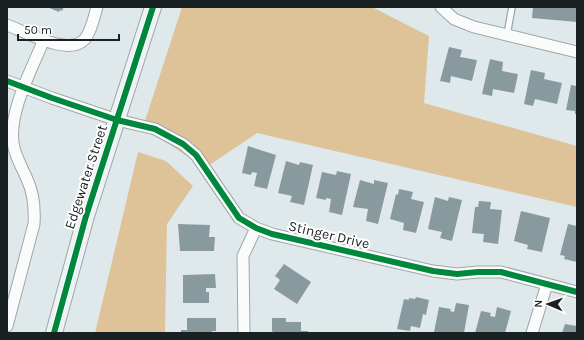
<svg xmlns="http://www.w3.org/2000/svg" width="584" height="340" font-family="Karla,sans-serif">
  <rect width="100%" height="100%" fill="#dfe9ec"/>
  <!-- forest -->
  <path fill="#dec398" d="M182,7H372L429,36L424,103L577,146V207L257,133L205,168L143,127Z
    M138,152L166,161L193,186L167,224L165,333H95Z"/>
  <!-- building -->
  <path fill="#899a9f" d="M47,7H64L62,11L60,10L59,12Z
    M533,7H577V22L532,18Z
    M449,47L462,50L460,57L477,60L472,81L451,76L450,83L440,81Z
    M490,59L503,62L502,71L518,74L514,93L493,89L492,96L482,94Z
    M531,70L545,73L544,79L562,83L557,104L535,99L533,106L524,104Z
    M571,85L577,86V114H575V111L566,110Z
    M248,146L276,155L267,189L254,186L257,173L252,172L251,175L242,173Z
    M286,161L299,165L300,162L313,165L304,205L290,202L292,196L278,193Z
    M337,171L351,174L342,215L329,212L331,199L326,198V200L316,198L322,172L336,175Z
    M360,180L374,184V180L388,183L378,224L366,221L368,209L353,207Z
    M399,189L413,192L411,199L424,202L416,233L403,230L404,223L390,219L396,194L398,195Z
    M435,197L448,201L449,197L462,200L452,241L440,238L442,232L428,229Z
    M479,201L491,202L490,209L502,210L498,244L483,242L484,234L472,233L475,207H478Z
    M521,211L550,218L542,252L527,249L528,245L514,241Z
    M178,224L210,225L209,237H215L214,251H180Z
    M568,224L577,226V262L564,259L565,256L560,255Z
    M284,264L311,282L297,304L274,289L280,280L275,276Z
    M215,274L216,288H206V292H209V303H183V275Z
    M416,297L429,300L426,315L423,314L420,328L411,326L410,331L397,329L404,299L409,300V298L415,299Z
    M456,303L469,305L464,333L434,332L439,307L451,309L450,311L454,312Z
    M497,307L511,311L505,333H475L481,311L491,313L490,316L495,317Z
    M187,318H216V331H212V333H181V330H187Z
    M272,318H286V322H301V331H308V333H274L272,331Z
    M565,324L577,326V333H562Z"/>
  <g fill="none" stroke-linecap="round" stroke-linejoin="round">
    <!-- lane casing -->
    <g stroke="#9fa6a8" stroke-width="8">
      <path id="lane" d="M507,35L512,7"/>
    </g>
    <!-- street casing -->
    <g stroke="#9fa6a8" stroke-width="13">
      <path id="street" d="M441,7L454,19L474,27L577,52
        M7,25C26,32 69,57 85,39C92,30 94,17 97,7
        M7,81L52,98L117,120L155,129L183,144L196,155L239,218L256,228L272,234L433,271L457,274L478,272H501L577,292
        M7,326L34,224C35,208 34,194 27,179C22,168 17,159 14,148C6,115 32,70 44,39
        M244,333L243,256L256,228
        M532,333L547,284"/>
    </g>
    <!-- secondary casing -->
    <g stroke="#9fa6a8" stroke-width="18">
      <path id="secondary" d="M54,333L86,216L153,7"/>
    </g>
    <!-- lane -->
    <use href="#lane" stroke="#fafcfc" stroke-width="5.5"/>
    <!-- street -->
    <use href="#street" stroke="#fafcfc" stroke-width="11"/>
    <!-- secondary -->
    <use href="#secondary" stroke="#edf2f4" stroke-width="16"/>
    <!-- cycleway casing -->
    <g stroke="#fff" stroke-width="8">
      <path id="cycleway" d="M7,81L52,98L117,120L155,129L183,144L196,155L239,218L256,228L272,234L433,271L457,274L478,272H501L577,292
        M54,333L86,216L153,7"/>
    </g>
    <!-- cycleway -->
    <use href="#cycleway" stroke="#00873e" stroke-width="6"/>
  </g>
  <g text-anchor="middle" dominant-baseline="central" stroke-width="4" stroke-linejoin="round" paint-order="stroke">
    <!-- street labels -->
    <g font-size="14" fill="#1a2123" stroke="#fff">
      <text transform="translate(86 177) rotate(-72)">Edgewater Street</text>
      <text transform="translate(329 235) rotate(13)">Stinger Drive</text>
    </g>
  </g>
  <!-- border -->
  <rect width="584" height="340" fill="none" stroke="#1a2123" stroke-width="16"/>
  <!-- north arrow -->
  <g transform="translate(548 304) rotate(272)" stroke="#ffffff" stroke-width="3" paint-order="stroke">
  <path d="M0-3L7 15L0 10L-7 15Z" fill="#1a2123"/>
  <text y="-6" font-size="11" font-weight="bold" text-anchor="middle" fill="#1a2123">N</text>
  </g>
  <!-- scale -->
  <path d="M18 34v6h101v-6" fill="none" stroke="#1a2123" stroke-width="2"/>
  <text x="24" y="34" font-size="12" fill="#1a2123" stroke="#ffffff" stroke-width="3" paint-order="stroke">50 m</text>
</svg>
